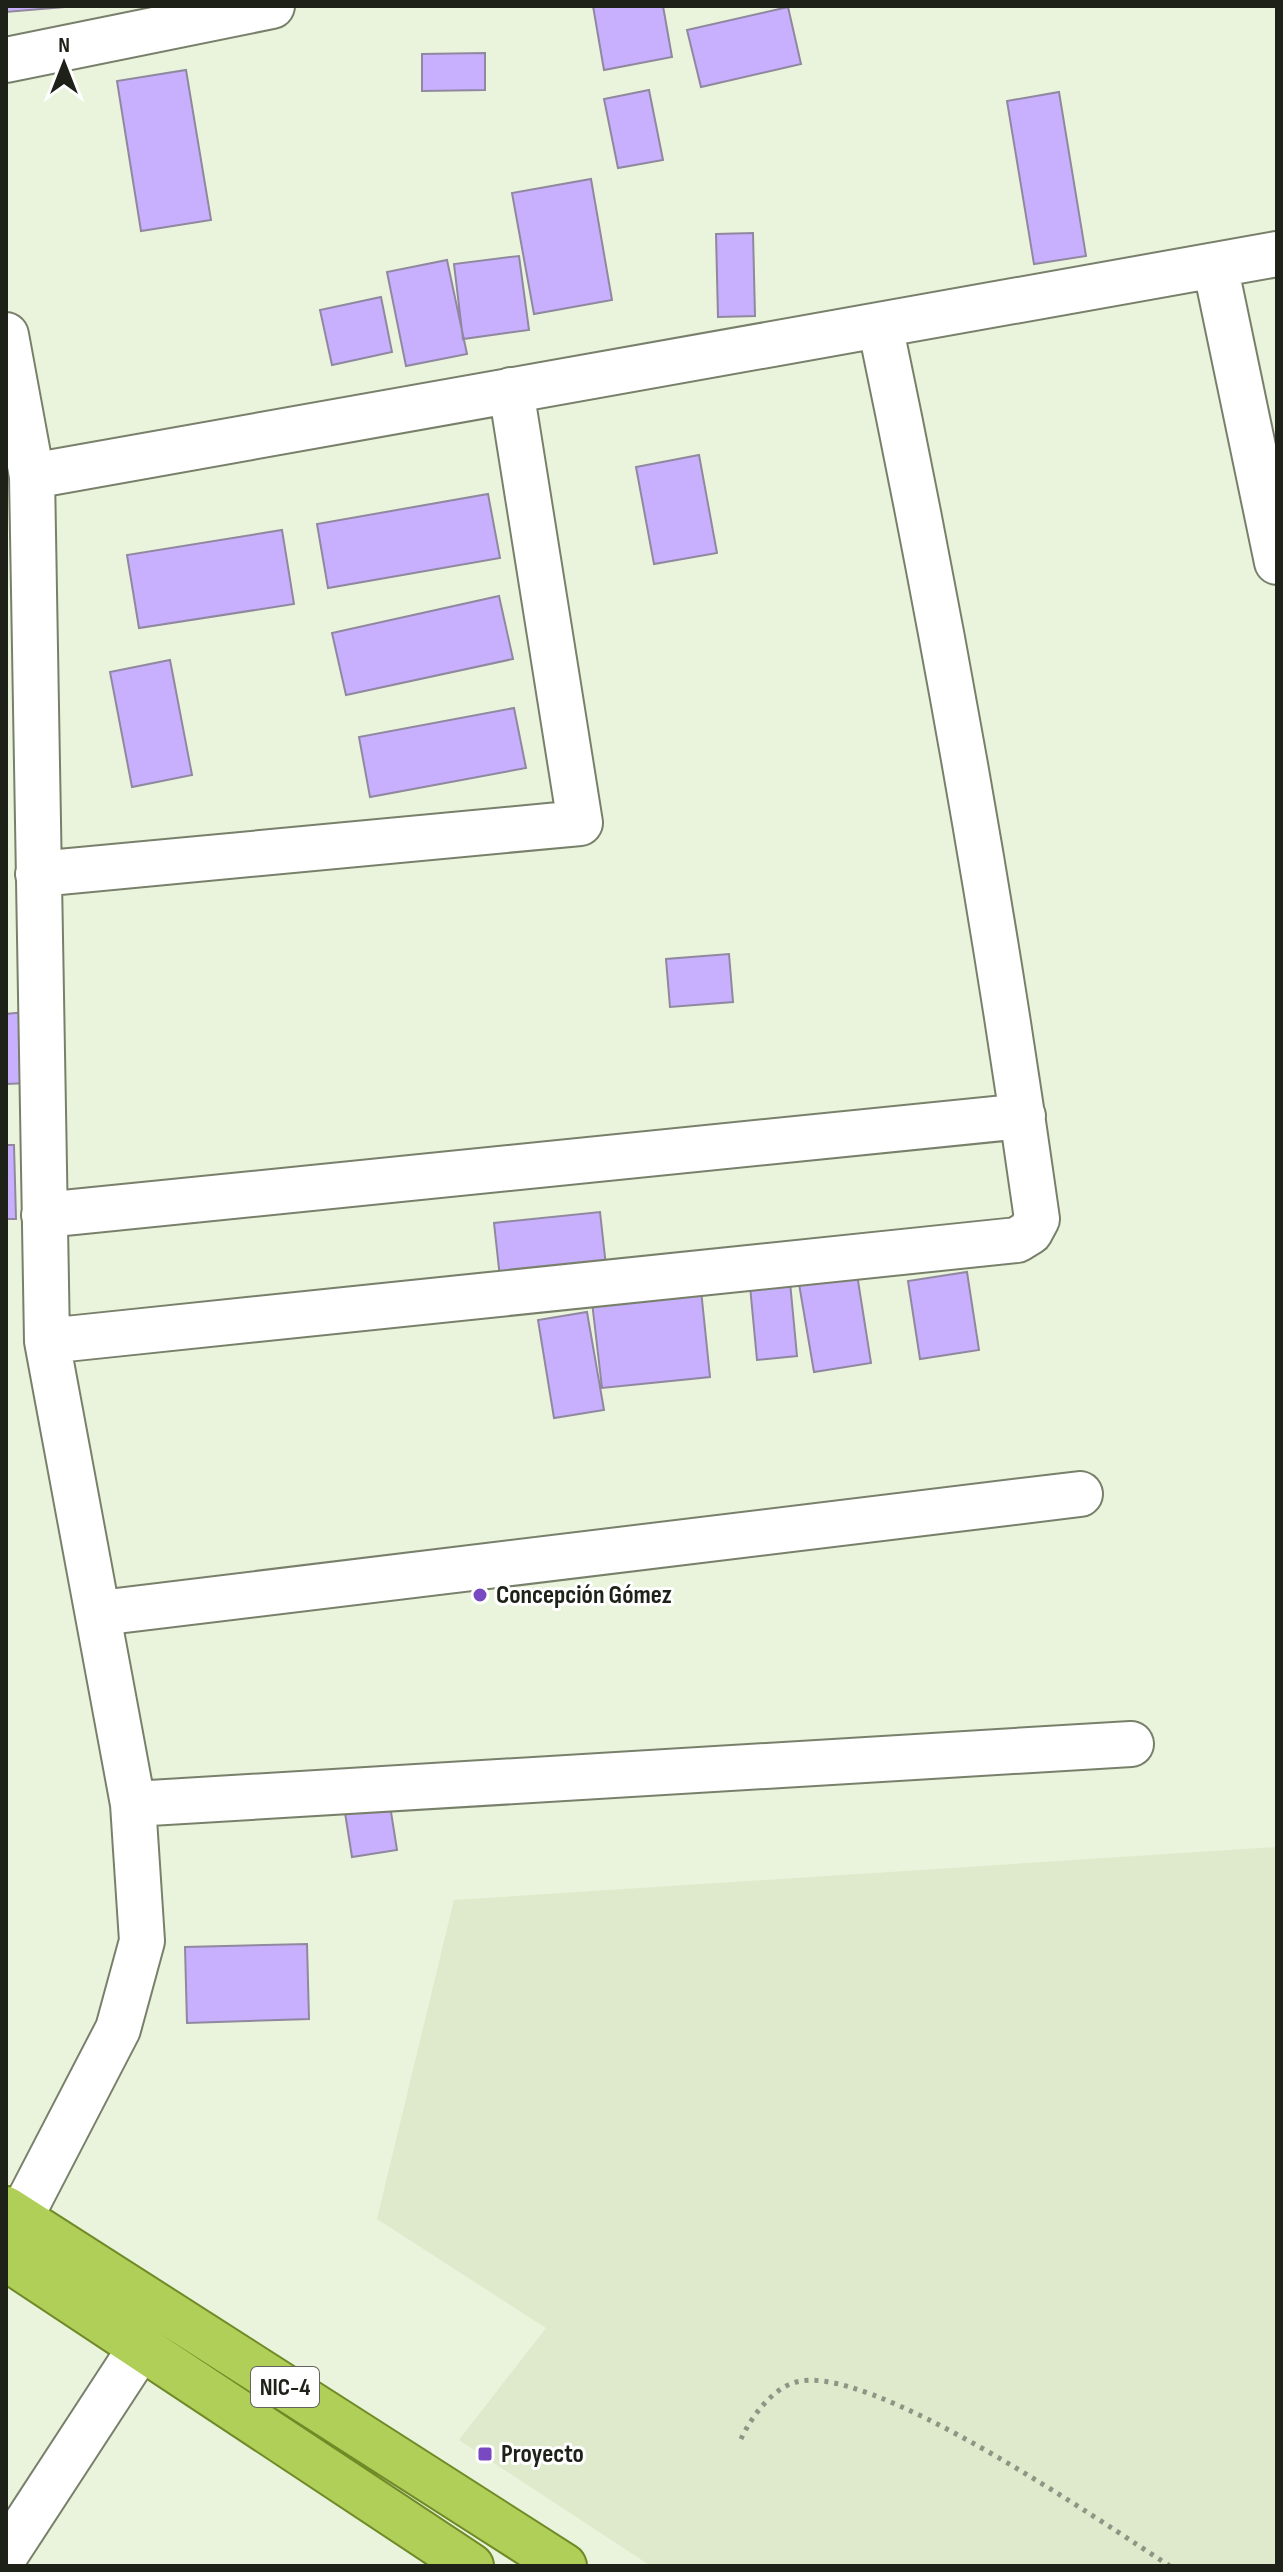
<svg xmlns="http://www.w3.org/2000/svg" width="1283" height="2572" font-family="'Sofia Sans Condensed',sans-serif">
  <rect width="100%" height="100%" fill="#eaf3db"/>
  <!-- built -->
  <path fill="#deeacb" d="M1277,1847V2566H651L459,2440L546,2328L377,2219L454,1900Z"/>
  <!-- building -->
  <path fill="#c8b0fe" stroke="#8f889f" stroke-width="2" d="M6,6H77L6,12Z
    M593,6H663L672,57L604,70Z
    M788,7L801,64L701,87L687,30Z
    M485,53V90L422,91V54Z
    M186,70L211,220L141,231L117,81Z
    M649,90L663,160L618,168L604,99Z
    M1059,92L1086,256L1034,264L1007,101Z
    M591,179L612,300L534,314L512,193Z
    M753,233L755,316L718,317L716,234Z
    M519,256L529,330L463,339L454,264Z
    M447,260L467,354L406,366L387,272Z
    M381,297L392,352L332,365L320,310Z
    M699,455L717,553L654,564L636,467Z
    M488,494L500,558L328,588L317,524Z
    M282,530L294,604L139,628L127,555Z
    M499,596L513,659L346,695L332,633Z
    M170,660L192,775L132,787L110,672Z
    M514,708L526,768L370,797L359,737Z
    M729,954L733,1002L670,1007L666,959Z
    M25,1012L29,1083L6,1084V1014Z
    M6,1145H14L16,1219H6Z
    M600,1212L607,1275L501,1287L494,1223Z
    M856,1268L871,1363L814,1372L798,1278Z
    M967,1272L979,1350L920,1359L908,1281Z
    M790,1282L797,1356L757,1360L750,1286Z
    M701,1290L710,1377L602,1388L592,1302Z
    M587,1312L604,1410L554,1418L538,1320Z
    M388,1793L397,1850L352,1857L343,1800Z
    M307,1944L309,2019L187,2023L185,1947Z"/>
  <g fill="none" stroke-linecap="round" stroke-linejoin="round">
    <!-- minor casing -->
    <g stroke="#78806b" stroke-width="48">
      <path id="minor" d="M6,60L272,6
        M1215,265L1277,562
        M6,335L32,476L47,1341L133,1804L142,1941L118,2029L20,2218
        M32,476L1277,254
        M38,874L580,823L511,390
        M44,1215L1023,1116
        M47,1341L1017,1240L1030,1232L1037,1219C995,919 942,621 880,325
        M100,1613L1080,1494
        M133,1804L1131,1744
        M6,2554L141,2347"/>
    </g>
    <!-- trunk casing -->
    <g stroke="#6f8a26" stroke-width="48">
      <path id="trunk" d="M6,2209L564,2566
        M6,2258L471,2566"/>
    </g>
    <!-- path -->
    <path stroke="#8f9584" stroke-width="5" stroke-dasharray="4 6" stroke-linecap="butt" d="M741,2439C750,2419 771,2390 793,2383C864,2357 1104,2524 1170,2566"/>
    <!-- minor -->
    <use href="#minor" stroke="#fff" stroke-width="44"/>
    <!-- trunk -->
    <use href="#trunk" stroke="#afcf58" stroke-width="44"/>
  </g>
  <!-- markers -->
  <g fill="#7949c1" stroke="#fff" stroke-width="3">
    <circle cx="480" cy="1595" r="8"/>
    <rect x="477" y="2446" width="16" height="16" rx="4"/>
  </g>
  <g text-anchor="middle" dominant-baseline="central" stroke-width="6" stroke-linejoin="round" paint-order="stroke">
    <!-- shield labels -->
    <rect fill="#fff" stroke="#62645d" stroke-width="2" x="251" y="2367" width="68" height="40" rx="6"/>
    <g font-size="24" font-weight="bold" fill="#1e2118">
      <text x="285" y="2387">NIC-4</text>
    </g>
    <!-- poi labels -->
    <g font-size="26" font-weight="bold" fill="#1e2118" stroke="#fff" text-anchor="start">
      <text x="496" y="1595">Concepción Gómez</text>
      <text x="501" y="2454">Proyecto</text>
    </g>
  </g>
  <!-- border -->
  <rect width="1283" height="2572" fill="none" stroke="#1e2118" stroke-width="16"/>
  <!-- north arrow -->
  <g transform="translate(64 64)" stroke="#ffffff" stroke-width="6" paint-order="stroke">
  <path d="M0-6L14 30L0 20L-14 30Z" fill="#1e2118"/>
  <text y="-12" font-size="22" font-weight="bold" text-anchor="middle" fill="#1e2118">N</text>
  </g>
</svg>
